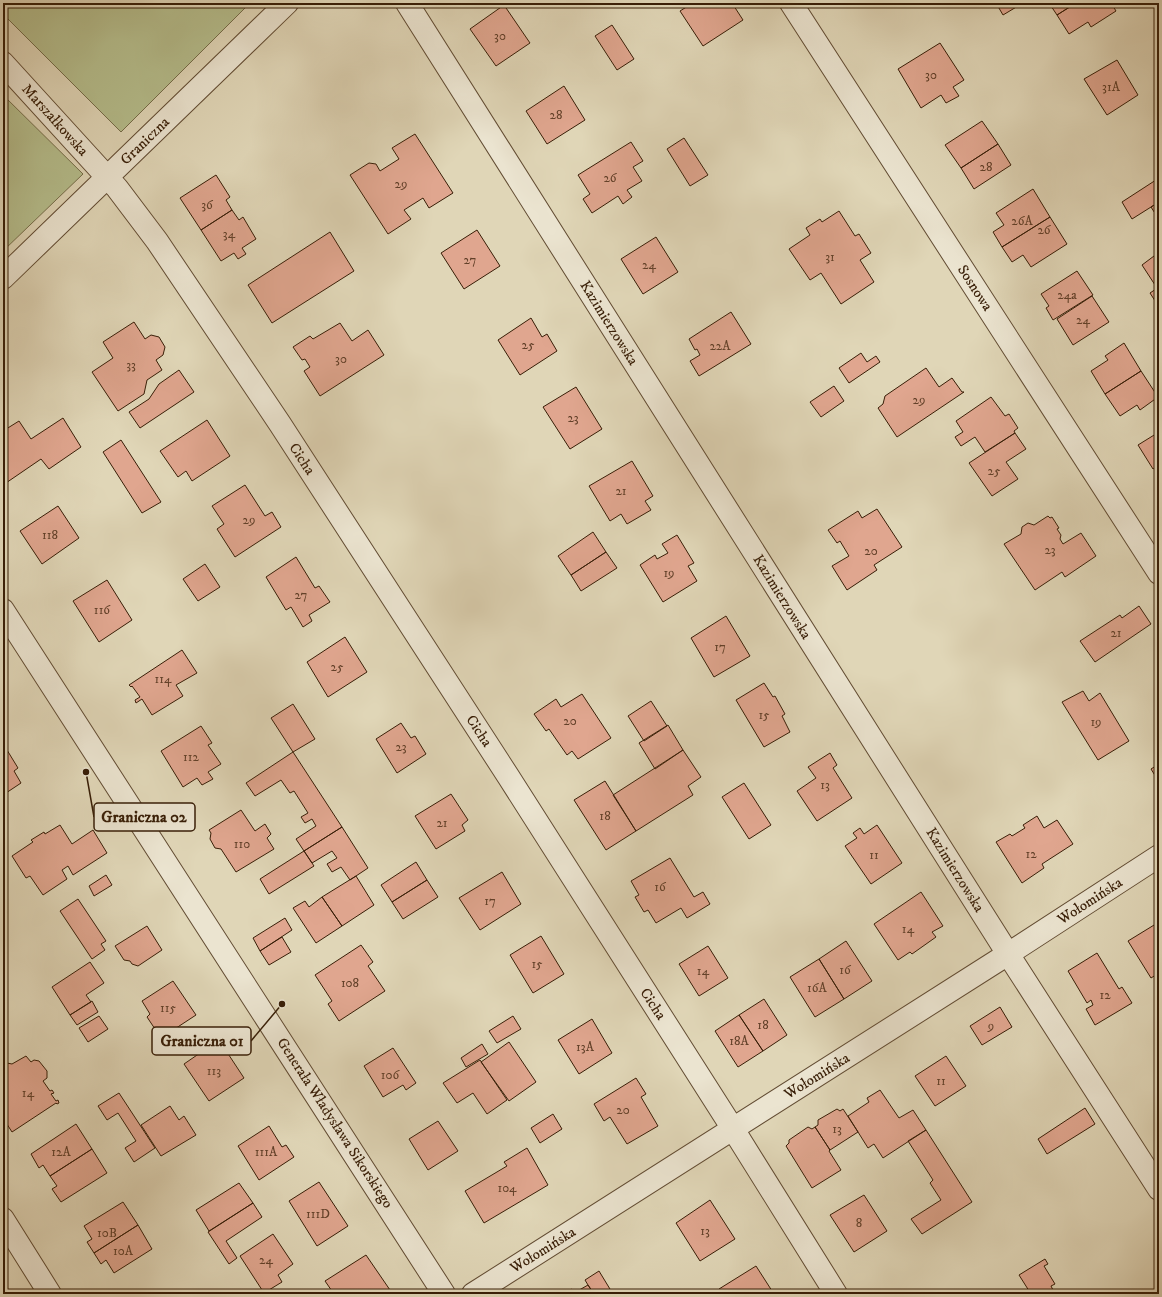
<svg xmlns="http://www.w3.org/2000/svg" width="1162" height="1297" font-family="'IM FELL DW Pica',serif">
  <rect width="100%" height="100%" fill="#e0d6b7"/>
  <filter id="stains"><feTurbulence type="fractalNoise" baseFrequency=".005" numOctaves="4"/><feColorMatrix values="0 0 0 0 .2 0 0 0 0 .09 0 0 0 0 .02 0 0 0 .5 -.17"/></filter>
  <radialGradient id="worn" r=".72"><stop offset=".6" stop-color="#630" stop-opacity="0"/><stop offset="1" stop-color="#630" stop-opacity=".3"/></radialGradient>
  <!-- green -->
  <path fill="#b5bd8c" stroke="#766e4a" d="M3,3H250L121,132L3,14Z
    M3,95L83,174L3,251Z"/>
  <!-- building -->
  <path fill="#e0a68f" stroke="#381e07" d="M686,3H732L743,20L703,46L680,11L688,6Z
    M996,3H1023L1003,15Z
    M1049,3H1076L1057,15Z
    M1076,3H1111L1116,11L1091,27L1088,22L1069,34L1057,15Z
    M504,5L530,43L496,66L470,29Z
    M612,25L634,59L617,70L595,36Z
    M940,43L964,80L953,87L959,96L946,103L941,95L921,108L898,69Z
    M1117,60L1138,95L1107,115L1084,79Z
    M564,86L585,120L547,144L526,111Z
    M982,121L998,144L961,168L945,145Z
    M415,134L453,193L429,208L423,198L404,210L411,219L388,234L350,175L369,163L376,164L380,171L399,159L392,148Z
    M684,138L708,175L690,186L667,149Z
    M631,142L643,161L633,167L642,181L627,190L632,197L623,204L618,196L592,213L583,199L590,194L578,175Z
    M998,144L1011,165L974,189L961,168Z
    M216,175L230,197L226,200L232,210L201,230L180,198Z
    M1159,178V202L1132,219L1122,202Z
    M1033,189L1050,217L1002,247L993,232L1004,225L996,213Z
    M1159,202V218H1158L1151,207Z
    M232,210L239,220L243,217L256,239L242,248L246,254L238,259L234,253L221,261L201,230Z
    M839,211L855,236L859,234L871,253L860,260L874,282L841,304L821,273L810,280L789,249L810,235L806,228L820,219L822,222Z
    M1050,217L1067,244L1031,267L1023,255L1012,262L1002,247Z
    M477,230L500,266L464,289L441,253Z
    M330,232L354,271L272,323L248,285Z
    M656,237L678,272L643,294L621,259Z
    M1154,256L1159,263V287L1157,288L1142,265Z
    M1077,271L1093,295L1053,320L1046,308L1049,306L1041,294Z
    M1159,287V307L1150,293Z
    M1092,296L1109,322L1073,345L1057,319Z
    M731,312L751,344L699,376L690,361L700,355L697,349L695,350L689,339Z
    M531,318L542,337L547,334L557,351L520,375L498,340Z
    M134,322L145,339L151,335L159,337L165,347L163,355L156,360L162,370L147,380L144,394L118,411L92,372L113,358L103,342Z
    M340,323L352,341L368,330L384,355L320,396L304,371L310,367L305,359L302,360L293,347L310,336L313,339Z
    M1124,343L1141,371L1105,394L1091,371L1108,360L1105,356Z
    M861,353L867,362L876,356L880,362L849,383L839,368Z
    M926,368L939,387L952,378L962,392H964L897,437L878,408L883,404L885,396Z
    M179,370L194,392L140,428L129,412L149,399L159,384Z
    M1141,371L1158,397L1140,410L1137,405L1120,416L1105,394Z
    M834,386L844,401L821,417L810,402Z
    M576,387L602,429L570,449L543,407Z
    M991,397L1005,416L1009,414L1018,428L1014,431L1015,433L985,452L975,437L961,446L955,437L963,432L956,421Z
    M63,418L81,447L49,469L41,459L3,485V431L19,421L31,439Z
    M207,420L230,456L192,481L186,471L178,477L160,451Z
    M1159,432V465L1153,469L1138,445Z
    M1015,433L1026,449L1006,462L1018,479L992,496L969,463Z
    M121,440L161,502L142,513L103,452Z
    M632,461L653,496L645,501L651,510L627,524L621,514L610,521L589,486Z
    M245,485L265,516L272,512L281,527L235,557L217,529L224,524L212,506Z
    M58,506L79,538L42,564L20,531Z
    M877,509L902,547L874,565L877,570L847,590L832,566L849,556L840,541L837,543L828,530L858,511L862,518Z
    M1048,516L1050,518L1052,517L1059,528L1057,529L1061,535L1060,539L1063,544L1081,533L1096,556L1065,577L1062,572L1035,590L1004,544L1021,534L1022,527L1028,523L1034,525Z
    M593,532L606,552L571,575L558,556Z
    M677,535L694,563L688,566L697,581L663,602L640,565L655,555L657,559L668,553L662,544Z
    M606,552L617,568L581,591L571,575Z
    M296,557L315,588L319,586L330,602L309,615L312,621L303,627L291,607L286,610L266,577Z
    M205,564L220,587L198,601L183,579Z
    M107,580L132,620L99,642L73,601Z
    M1139,606L1151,624L1095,662L1080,641L1120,615L1122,618Z
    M726,616L750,656L714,677L691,638Z
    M345,637L367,672L328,697L307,662Z
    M182,650L197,673L176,685L183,696L152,715L142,699L136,703L135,700L140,697L132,686L131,687L129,685Z
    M764,683L773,697L775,696L785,714L782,716L790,732L764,747L736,700Z
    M1083,691L1089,701L1100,693L1129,741L1098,760L1062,702Z
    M582,694L611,738L578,759L572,751L567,755L549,729L546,731L534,714L556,699L561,707Z
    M651,701L667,726L644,741L628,716Z
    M293,704L315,739L293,752L271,718Z
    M401,723L411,738L415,736L426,754L397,773L376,739Z
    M668,725L683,750L655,769L639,743Z
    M201,726L212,743L208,745L221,764L208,772L213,779L202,785L197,778L183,787L161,751Z
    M7,750L18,768L14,771L21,783L3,795V753Z
    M683,750L701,777L688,786L693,795L636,831L613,795Z
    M293,752L342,827L304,851L296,839L316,826L312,819L305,823L301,817L308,813L294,791L290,793L281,780L255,796L246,783Z
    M830,753L837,765L833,768L852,798L817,821L797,791L816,778L808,767Z
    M1159,764V782L1151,769Z
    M605,781L636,831L606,850L574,800Z
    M744,783L771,825L749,839L722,797Z
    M451,794L468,820L462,825L465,831L436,849L415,816Z
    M241,810L255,831L265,824L271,834L267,838L274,849L236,872L221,849L215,848L210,839L211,833L209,830Z
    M1037,816L1044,828L1057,820L1073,844L1042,864L1044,868L1022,883L996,842L1010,834L1012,836L1025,828L1023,825Z
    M60,825L72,844L93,830L107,853L73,875L68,866L62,870L67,879L43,895L30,876L26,878L12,856L33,842L31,840L44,832L45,834Z
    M877,825L902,863L871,884L845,846L857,838L853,833L860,828L864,834Z
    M342,827L368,868L350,880L341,867L332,872L327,864L337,858L332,851L312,863L304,851Z
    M304,851L314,866L269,894L260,879Z
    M670,858L694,897L703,892L710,904L687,918L681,908L656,923L648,910L644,912L635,897L639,895L631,881Z
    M416,862L427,880L392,902L381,885Z
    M502,872L521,904L480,930L459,898Z
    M106,875L112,885L94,896L89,886Z
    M356,876L374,905L342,926L322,897Z
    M427,880L438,897L403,919L392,902Z
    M921,892L943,926L932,932L936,937L912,954L910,952L898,960L874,924Z
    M322,897L342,926L316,943L293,908L305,901L309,907Z
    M78,899L106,941L101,944L105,950L92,959L60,911Z
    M285,918L292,930L260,951L253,938Z
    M1159,922V973L1151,978L1128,941Z
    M147,926L162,950L138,966L132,964L130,961L124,960L115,946Z
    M541,936L564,974L533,993L510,955Z
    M282,937L291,952L269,965L260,951Z
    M846,941L872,981L844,999L819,959Z
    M361,945L373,962L368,966L385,991L339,1021L328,1004L332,1001L315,975Z
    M708,946L728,978L699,996L679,964Z
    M1097,953L1119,989L1122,987L1132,1003L1095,1025L1086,1009L1093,1005L1091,1000L1087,1003L1068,971Z
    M819,959L844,999L815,1017L790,977Z
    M90,962L104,983L86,995L91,1002L70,1015L52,987Z
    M173,981L196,1015L161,1038L147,1017L150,1014L142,1001Z
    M764,999L787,1035L763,1051L739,1015Z
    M92,1001L98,1012L77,1025L70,1015Z
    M1000,1007L1012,1027L982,1045L970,1026Z
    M739,1015L763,1051L738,1067L715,1031Z
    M99,1016L108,1029L88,1042L79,1028Z
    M513,1016L521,1029L497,1043L489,1031Z
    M592,1019L612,1053L579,1074L558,1040Z
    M219,1040L244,1078L209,1101L184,1064Z
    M509,1042L536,1082L509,1101L481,1062Z
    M482,1044L488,1054L466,1067L461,1058Z
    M393,1048L416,1083L406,1090L403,1085L383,1097L364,1066Z
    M26,1056L31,1062L34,1060L39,1061L47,1071V1078L43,1081L50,1091L52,1090L54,1093L51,1094L56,1101L58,1100L59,1103L57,1104L56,1103L12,1132L3,1118V1116L6,1114L3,1109V1066L7,1063L12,1064Z
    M946,1056L966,1086L935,1106L915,1076Z
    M480,1060L507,1100L487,1114L473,1093L457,1103L443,1083Z
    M636,1078L646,1094L641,1097L658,1126L627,1144L610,1117L604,1121L594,1104Z
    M880,1090L899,1118L913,1110L926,1130L883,1158L874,1144L868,1148L848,1116L869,1102L867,1098Z
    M119,1093L155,1148L134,1162L125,1148L136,1141L118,1113L107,1120L98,1106Z
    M170,1106L179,1120L184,1116L196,1135L161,1156L141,1125Z
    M1085,1108L1095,1124L1047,1154L1038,1139Z
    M837,1109L840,1111L843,1109L858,1132L830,1150L815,1127L818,1125V1120Z
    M553,1114L562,1129L540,1143L531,1128Z
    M438,1121L458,1151L428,1170L409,1139Z
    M76,1124L92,1149L50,1176L43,1165L39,1168L31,1154Z
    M269,1126L282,1147L286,1145L294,1157L259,1180L238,1146Z
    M808,1127L812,1129L815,1127L830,1150L829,1151L841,1170L812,1188L786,1146L789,1143V1140Z
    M926,1130L972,1202L922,1234L911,1219L941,1200L930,1183L933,1180L908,1141Z
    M527,1148L548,1185L484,1223L465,1191L507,1166L504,1162Z
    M92,1149L107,1173L61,1202L52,1189L57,1186L50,1176Z
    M319,1182L348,1226L317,1246L289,1201Z
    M239,1183L253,1203L209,1231L196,1210Z
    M864,1195L887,1231L854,1252L830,1215Z
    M710,1200L735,1239L700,1261L676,1223Z
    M123,1202L138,1225L94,1253L87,1242L92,1239L84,1226Z
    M253,1203L262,1217L226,1241L237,1258L229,1264L208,1232Z
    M138,1225L152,1249L114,1273L106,1260L101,1264L94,1253Z
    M273,1234L293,1264L278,1275L282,1282L264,1293L240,1256Z
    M366,1255L390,1290L384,1294H334L325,1281Z
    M1045,1259L1048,1264L1044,1266L1055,1284L1051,1286L1055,1294H1031L1019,1275Z
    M756,1266L774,1294H722L719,1289Z
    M599,1271L613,1294H594L588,1285L585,1280Z
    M588,1285L594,1294H564L572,1289L574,1293Z"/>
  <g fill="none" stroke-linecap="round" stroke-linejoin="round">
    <!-- minor casing -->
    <g stroke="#624c33" stroke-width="24">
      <path id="minor" d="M407,3L1008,954L1159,1189
        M791,3L1159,573
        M3,63L117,188L157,241L280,424L508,776L733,1129L836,1294
        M3,278L287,3
        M3,610L444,1294
        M3,1219L50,1294
        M473,1294L1008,954L1159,856"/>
    </g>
    <!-- minor -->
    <use href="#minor" stroke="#ebe4d0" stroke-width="22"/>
  </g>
  <g text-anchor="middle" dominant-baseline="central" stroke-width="3" stroke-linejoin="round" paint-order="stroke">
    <!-- number labels -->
    <g font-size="13" fill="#624029">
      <text x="500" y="36">30</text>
      <text x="931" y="75">30</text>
      <text x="1111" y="87">31A</text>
      <text x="556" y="115">28</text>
      <text x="986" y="167">28</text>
      <text x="610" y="178">26</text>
      <text x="401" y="184">29</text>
      <text x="207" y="205">36</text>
      <text x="1022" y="221">26A</text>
      <text x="1044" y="230">26</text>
      <text x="229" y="234">34</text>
      <text x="830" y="257">31</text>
      <text x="470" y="260">27</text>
      <text x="649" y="265">24</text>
      <text x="1067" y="295">24a</text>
      <text x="1083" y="320">24</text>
      <text x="528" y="345">25</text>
      <text x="720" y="346">22A</text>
      <text x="341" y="359">30</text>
      <text x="131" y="365">33</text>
      <text x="919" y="400">29</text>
      <text x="573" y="418">23</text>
      <text x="994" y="471">25</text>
      <text x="621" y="491">21</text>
      <text x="249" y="520">29</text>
      <text x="50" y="535">118</text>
      <text x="1050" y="550">23</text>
      <text x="871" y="551">20</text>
      <text x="669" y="573">19</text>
      <text x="301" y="595">27</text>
      <text x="102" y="610">116</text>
      <text x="1116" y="633">21</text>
      <text x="720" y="647">17</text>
      <text x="337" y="667">25</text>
      <text x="163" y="679">114</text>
      <text x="764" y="715">15</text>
      <text x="570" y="721">20</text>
      <text x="1096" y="722">19</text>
      <text x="401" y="747">23</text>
      <text x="191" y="757">112</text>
      <text x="825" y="785">13</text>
      <text x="605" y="816">18</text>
      <text x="442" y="823">21</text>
      <text x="242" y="844">110</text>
      <text x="1031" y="854">12</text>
      <text x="874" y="855">11</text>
      <text x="660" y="887">16</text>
      <text x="490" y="901">17</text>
      <text x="908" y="929">14</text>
      <text x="537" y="964">15</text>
      <text x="845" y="970">16</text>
      <text x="703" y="971">14</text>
      <text x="350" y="983">108</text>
      <text x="817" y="988">16A</text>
      <text x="1105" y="995">12</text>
      <text x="168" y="1008">115</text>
      <text x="763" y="1025">18</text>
      <text x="991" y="1026">9</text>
      <text x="739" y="1041">18A</text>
      <text x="585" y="1047">13A</text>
      <text x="214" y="1071">113</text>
      <text x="390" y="1075">106</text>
      <text x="941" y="1081">11</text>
      <text x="28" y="1093">14</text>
      <text x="623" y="1110">20</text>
      <text x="837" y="1129">13</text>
      <text x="61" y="1152">12A</text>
      <text x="266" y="1152">111A</text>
      <text x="507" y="1188">104</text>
      <text x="318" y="1214">111D</text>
      <text x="859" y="1223">8</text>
      <text x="705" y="1231">13</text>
      <text x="107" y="1233">10B</text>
      <text x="123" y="1251">10A</text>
      <text x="266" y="1260">24</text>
    </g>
    <!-- street labels -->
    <g font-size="15" fill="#381e07" stroke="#ebe4d0">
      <text transform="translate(55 120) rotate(48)">Marszałkowska</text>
      <text transform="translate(145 141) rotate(-44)">Graniczna</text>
      <text transform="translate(975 288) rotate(57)">Sosnowa</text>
      <text transform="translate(609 323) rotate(58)">Kazimierzowska</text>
      <text transform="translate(302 459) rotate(57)">Cicha</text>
      <text transform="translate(782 597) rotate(58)">Kazimierzowska</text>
      <text transform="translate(479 731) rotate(57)">Cicha</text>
      <text transform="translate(955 870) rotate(58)">Kazimierzowska</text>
      <text transform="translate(1090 901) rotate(-33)">Wołomińska</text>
      <text transform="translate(653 1004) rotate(57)">Cicha</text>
      <text transform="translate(817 1076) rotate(-32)">Wołomińska</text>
      <text transform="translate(335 1123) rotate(57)">Generała Władysława Sikorskiego</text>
      <text transform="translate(543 1250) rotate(-32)">Wołomińska</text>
    </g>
  </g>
  <!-- callouts -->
  <path fill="none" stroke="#381e07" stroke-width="1.5" d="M86 772L94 817M282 1004L251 1041"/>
  <g fill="#381e07" stroke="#ebe4d0" stroke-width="1.5">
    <circle cx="86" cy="772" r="4"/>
    <circle cx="282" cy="1004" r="4"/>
  </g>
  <g fill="#ebe4d0" stroke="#381e07" stroke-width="1.5">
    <rect x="94" y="803" width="101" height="28" rx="4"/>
    <rect x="152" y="1027" width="99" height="28" rx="4"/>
  </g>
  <g font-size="16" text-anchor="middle" font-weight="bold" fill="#381e07">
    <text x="144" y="822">Graniczna 02</text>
    <text x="202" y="1046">Graniczna 01</text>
  </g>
  <!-- margin -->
  <rect width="1162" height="1297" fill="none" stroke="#e0d6b7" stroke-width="16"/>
  <rect x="4" y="4" width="1154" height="1289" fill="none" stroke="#381e07" stroke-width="2"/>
  <rect x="8" y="8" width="1146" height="1281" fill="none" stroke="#381e07"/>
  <rect width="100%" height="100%" filter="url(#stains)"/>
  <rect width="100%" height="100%" fill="url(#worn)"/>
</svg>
